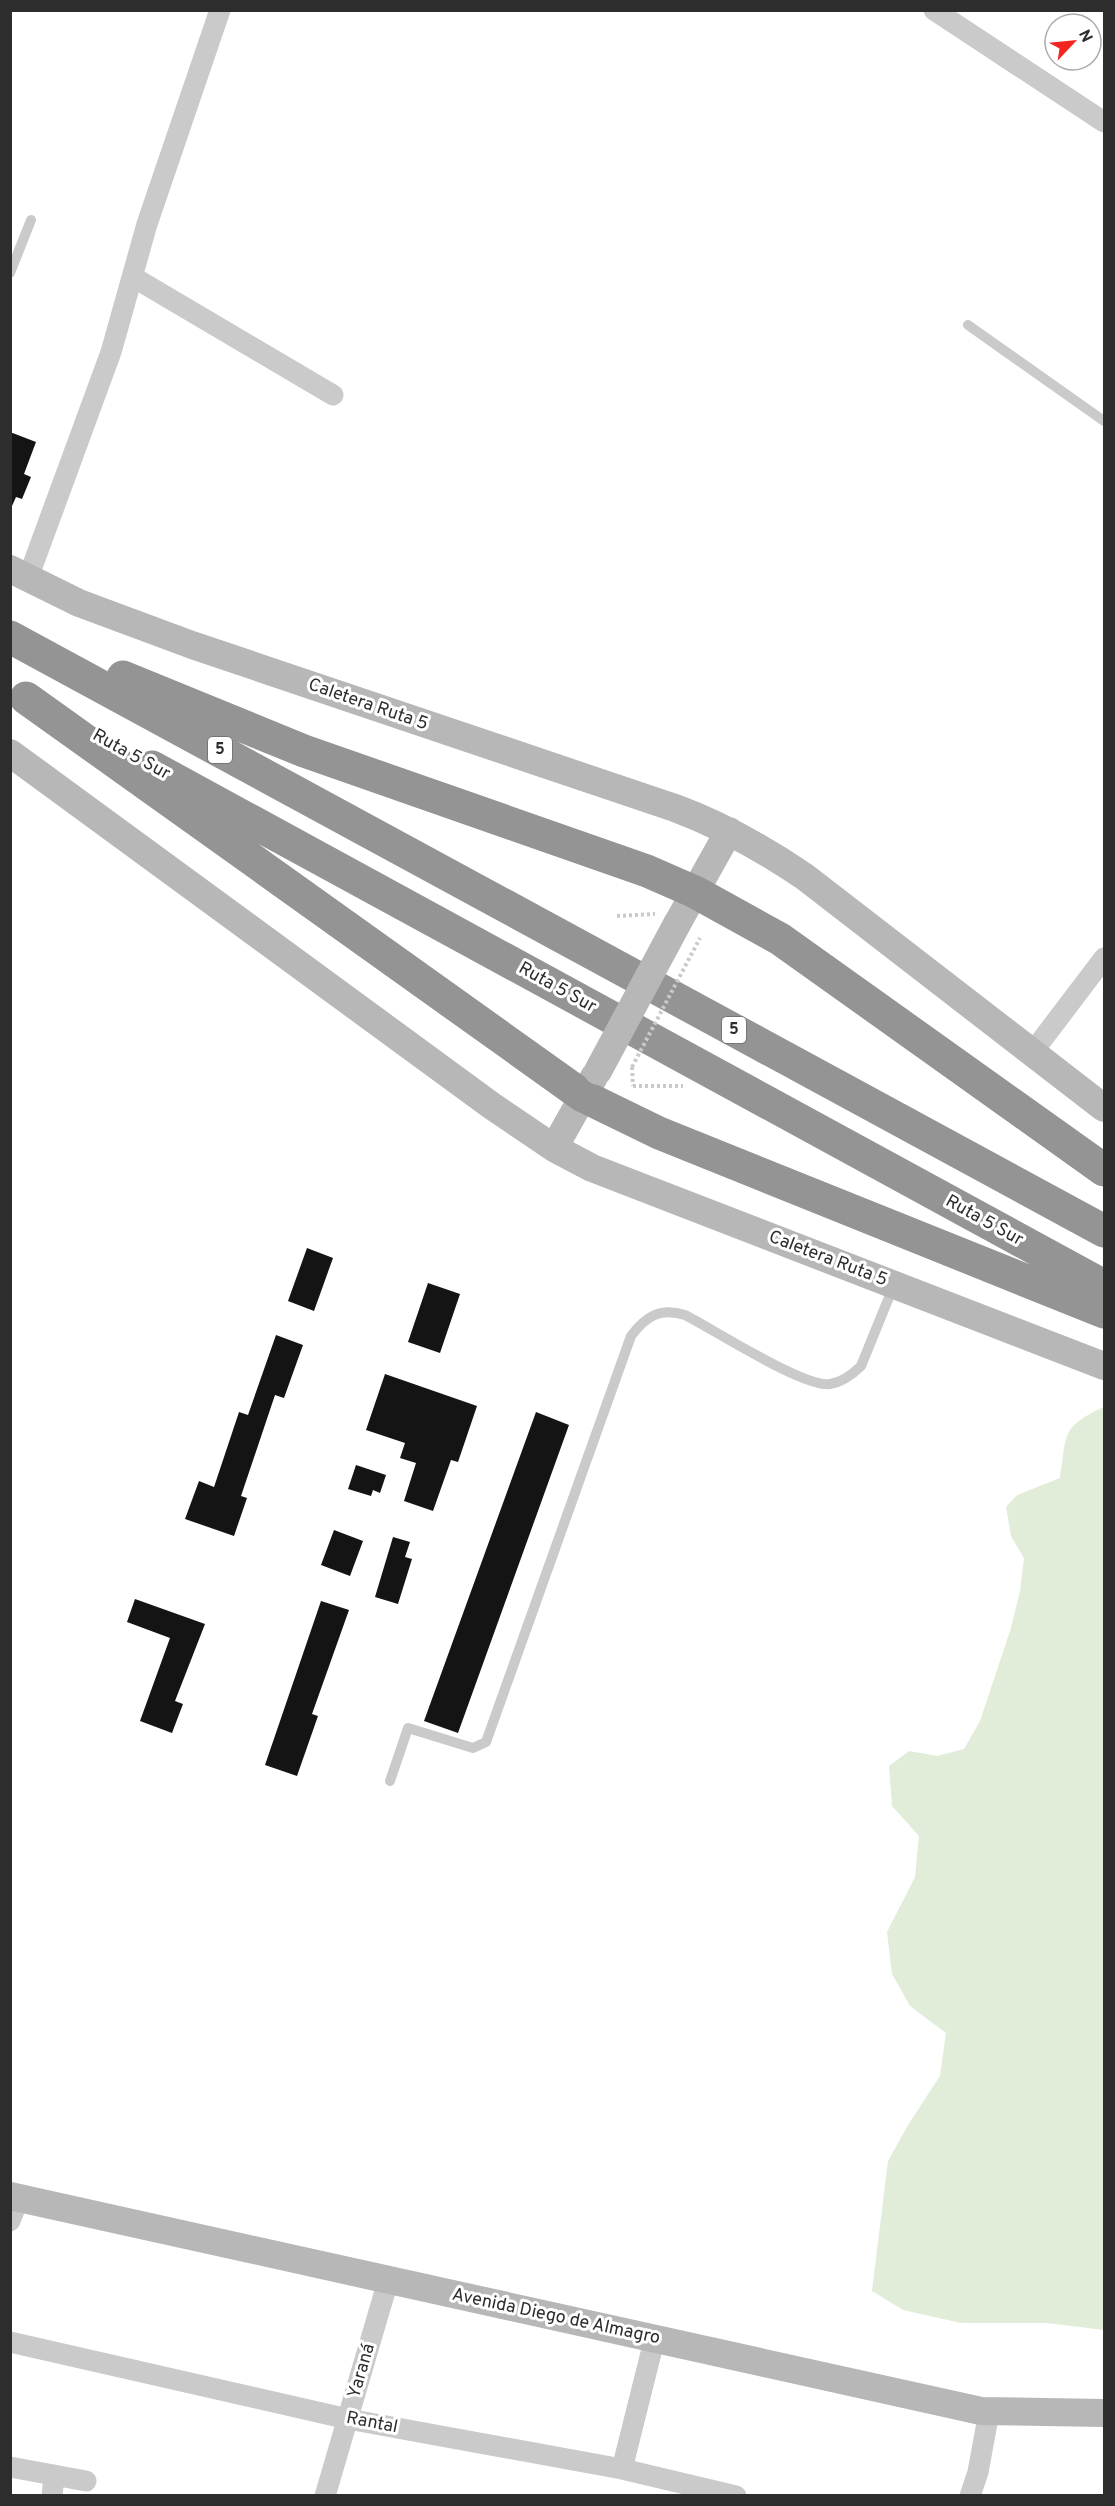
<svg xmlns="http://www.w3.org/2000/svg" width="1115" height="2506" font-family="Overpass,sans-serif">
  <rect width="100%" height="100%" fill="#fff"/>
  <!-- green -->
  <path fill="#e1ecd9" d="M1104,1407V2330L1047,2323H961L903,2310L872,2291L888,2161L908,2125L940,2076L946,2033L910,2006L892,1974L887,1932L915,1877L919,1836L892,1806L889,1766L909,1751L937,1756L964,1749L980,1721L1011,1628L1020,1591L1024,1558L1011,1536L1006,1507L1017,1495L1060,1478C1067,1435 1060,1427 1104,1407Z"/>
  <!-- building -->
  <path fill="#141414" d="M10,432L36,442L24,474L31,477L22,499L16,497L12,506Z
    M307,1248L333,1258L314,1311L288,1301Z
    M428,1283L460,1294L440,1353L408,1342Z
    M276,1335L303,1345L284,1398L275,1395L241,1496L247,1498L234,1536L185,1519L199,1481L214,1487L239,1412L248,1415Z
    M385,1374L477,1406L458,1462L451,1460L433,1511L404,1501L416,1463L400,1458L405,1443L366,1430Z
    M536,1412L569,1425L458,1733L424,1721Z
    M356,1465L386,1475L380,1493L373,1490L371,1496L348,1489Z
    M334,1530L363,1541L350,1576L321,1565Z
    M393,1537L410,1542L405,1557L412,1559L398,1604L375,1597Z
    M135,1599L205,1624L175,1701L183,1704L172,1733L140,1721L170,1638L127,1622Z
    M321,1601L349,1610L312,1714L318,1716L297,1776L265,1765Z"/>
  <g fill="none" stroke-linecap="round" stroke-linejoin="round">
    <!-- path -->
    <path stroke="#cacaca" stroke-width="4" stroke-dasharray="3 3" stroke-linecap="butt" d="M617,916L655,914
      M632,1067L633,1086
      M633,1086H683"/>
    <!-- lane -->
    <path stroke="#cacaca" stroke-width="10" d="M10,273L31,220
      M968,325L1104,421
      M390,1781L408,1728L473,1748L486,1742L631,1336C646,1316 661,1307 685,1315C713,1329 804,1388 830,1384C843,1382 853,1374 861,1366L894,1285"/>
    <!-- street -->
    <path stroke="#cacaca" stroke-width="21" d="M934,10L1104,122
      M133,277L333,395
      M28,578L111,352L147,224L220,10
      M1032,1053L1104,958
      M10,2221L19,2198
      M10,2342L348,2419L622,2469L736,2496
      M10,2467L86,2481
      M622,2469L655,2337
      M52,2496L54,2475
      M325,2496L388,2281
      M970,2496L978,2472L989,2412"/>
    <!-- secondary -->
    <path stroke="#b7b7b7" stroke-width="28" d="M10,569L79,603L192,645L675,808C721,825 764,849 805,877L1104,1108
      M10,753L492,1106L554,1148L592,1168L1104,1366
      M677,924L729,831
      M554,1148L594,1077
      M10,2196L981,2411L1104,2413"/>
    <!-- highway -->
    <path stroke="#949494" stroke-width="33" d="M10,637L1104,1231
      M123,677L304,751L647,871L695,892L780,939L1104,1170
      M26,698L583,1096L659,1133L1104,1312
      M152,767L1104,1286"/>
    <!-- path-bridge -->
    <path stroke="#cacaca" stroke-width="4" stroke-dasharray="3 3" stroke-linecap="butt" d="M632,1067L700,938"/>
    <!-- secondary-bridge -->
    <path stroke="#b7b7b7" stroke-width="28" d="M598,1071L677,924"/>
  </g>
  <g text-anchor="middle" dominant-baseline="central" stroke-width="6" stroke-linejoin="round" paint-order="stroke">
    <!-- shield labels -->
    <g fill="#fff" stroke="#6c6c6c" stroke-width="1.5">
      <rect x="208" y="737" width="24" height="26" rx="4.5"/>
      <rect x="722" y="1017" width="24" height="26" rx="4.5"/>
    </g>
    <g font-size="16" font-weight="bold" fill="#2d2d2d">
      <text x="220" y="750">5</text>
      <text x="734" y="1030">5</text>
    </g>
    <!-- street labels -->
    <g font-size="18" fill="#2d2d2d" stroke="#fff">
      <text transform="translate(368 705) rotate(19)">Caletera Ruta 5</text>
      <text transform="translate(131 755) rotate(29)">Ruta 5 Sur</text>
      <text transform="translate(557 988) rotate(29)">Ruta 5 Sur</text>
      <text transform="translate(984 1221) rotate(29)">Ruta 5 Sur</text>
      <text transform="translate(828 1259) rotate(21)">Caletera Ruta 5</text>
      <text transform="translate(556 2317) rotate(12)">Avenida Diego de Almagro</text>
      <text transform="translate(362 2371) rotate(-74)">Yaraná</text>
      <text transform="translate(372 2423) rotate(11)">Rantal</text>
    </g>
  </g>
  <!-- border -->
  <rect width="1115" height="2506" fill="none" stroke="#2d2d2d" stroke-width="24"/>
  <!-- north arrow -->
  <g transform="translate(1073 42) rotate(64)"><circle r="28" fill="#ffffff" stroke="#ababab" stroke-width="1.5"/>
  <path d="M0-4.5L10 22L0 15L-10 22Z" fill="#f4251f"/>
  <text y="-9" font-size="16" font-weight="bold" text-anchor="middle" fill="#2d2d2d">N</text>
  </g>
</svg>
